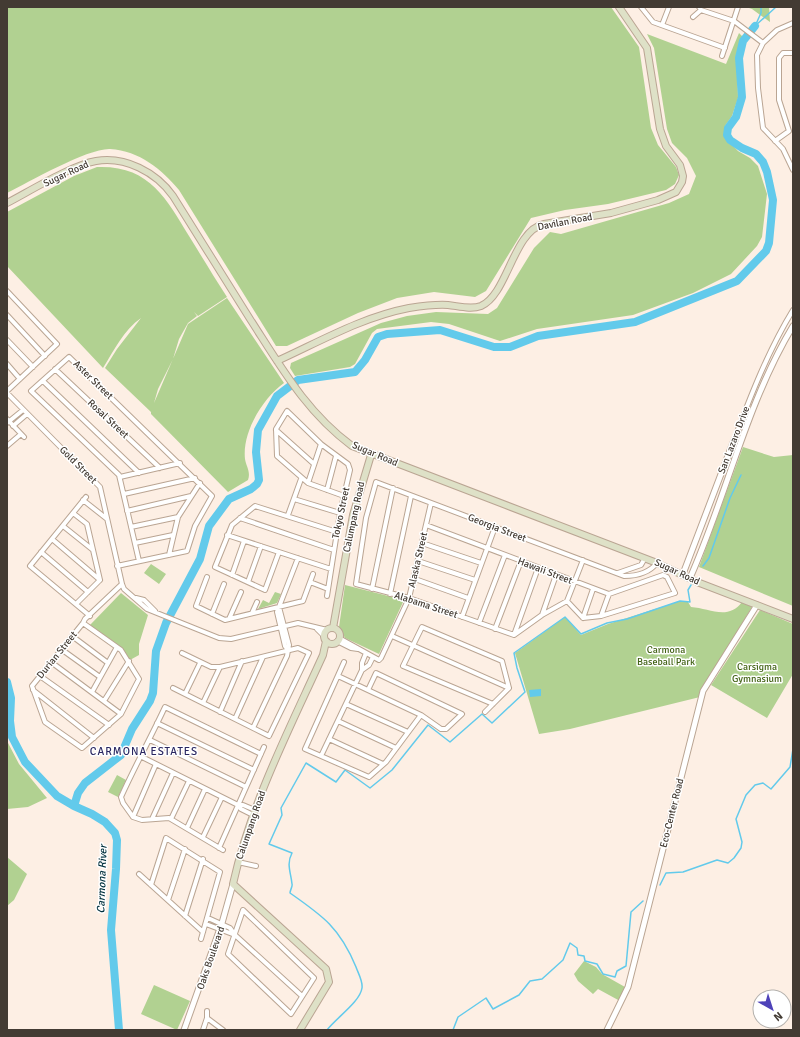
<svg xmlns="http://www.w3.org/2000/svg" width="800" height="1037" font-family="Signika,sans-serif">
  <rect width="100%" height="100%" fill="#fdefe4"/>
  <!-- green -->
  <path fill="#b1d191" d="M7,7H611L639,47L651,128L658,145L676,167L679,175L675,184L666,190L608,204L565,210L531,218L486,291L475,297L434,292L397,298L358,313L287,346H276L179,190C161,169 140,151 110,149C88,148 29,182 7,193Z
    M746,7H769L770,22L752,9Z
    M739,33L744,38L737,57L738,98L732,116L725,126L724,136L738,151L750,158L758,166L767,194L762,237L757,246L731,274L693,293L633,315L537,329L500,341L449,324L431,322L377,329L372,333L355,364L350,367L295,376L290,368L291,363L381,323L407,316L436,312L488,314L497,308L534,248L550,232L561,234L669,203L689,194L696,176L687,158L672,143L667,129L654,48L647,34L726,64Z
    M97,167C149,165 166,198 189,236C202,257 214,277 227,297L198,316L194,312L197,316L188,323L179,339L173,359L158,389L154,403L188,324L227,298L284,383C263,398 242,432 245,459C246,466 251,472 248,480L228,492L151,414V412L105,368L117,349L141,318C124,330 114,350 103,368L7,266V212L74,176Z
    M743,447L774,457L793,455V606L699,567Z
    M151,564L166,574L159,584L144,573Z
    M345,585L404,600L379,654L345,638L339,627Z
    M275,592L281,594L277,603L258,609L263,600L269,603Z
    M121,593L148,615L139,644V655L130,660L124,651L90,625Z
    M680,601L688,602L691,607C709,608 728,621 742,602L752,607L702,690L700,697L570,729L539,734L515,653L565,617L581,635L608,624Z
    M760,610L793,624V674L767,718L711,685Z
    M7,741L19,764L47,798L28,807L7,809Z
    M117,775L126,780L118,797L108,792Z
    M7,857L27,874L14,900L7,906Z
    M584,961L596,967L602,974L625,987L620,1001L598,989L593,994L578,981L574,974Z
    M154,985L190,1001L177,1030L141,1014Z"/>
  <!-- water -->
  <path fill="#62caeb" d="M541,689V696L530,697L529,690Z"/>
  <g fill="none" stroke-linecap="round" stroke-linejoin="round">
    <!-- stream -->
    <path stroke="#62caeb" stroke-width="1.5" d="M756,24L761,13V7
      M755,26L776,7
      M703,566L709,558L730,498L741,475
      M660,885L666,873L683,872L717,860L728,863L734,858L741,848L742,842L736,819L746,795L755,785L763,783L771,789L790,767L793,749
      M327,1030C336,1018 360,1002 362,988C363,981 358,973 356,967C340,928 323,916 290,893C290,890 293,886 292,884C291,873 286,864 292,853L269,844L282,815L281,808L306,763L336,782L345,770L370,788L392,770L428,725L450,742L482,714L492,723L525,692L517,668L514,653L565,617L581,634L607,623L627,619L680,601L690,602L688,590L691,585
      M453,1030L458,1017L486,998L493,1009L519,995L530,981L542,979L563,960L570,943L577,948L578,955L584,956L585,961L597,964L603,974L615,977L617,971L626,966L631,912L643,901"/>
    <!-- river -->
    <path stroke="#62caeb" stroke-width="8" d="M7,682L11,698L10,721L12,737L25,762L57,796L74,806L92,814L105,822L115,833L117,840L116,869L111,930L119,1030
      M74,806L78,793L85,783L121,755L132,729L150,701L153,693L156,651L166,623L200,559L209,526L229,499L251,489L257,484L259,480L256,452L258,430L277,396L298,380L355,372L365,360L378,337L387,334L440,330L494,347H510L538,336L635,322L737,281L766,251L769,243L773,200L767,172L763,162L756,154L742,148L730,140L727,135L728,128L736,117L742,97L739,58L743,41L755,26"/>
    <!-- minor casing -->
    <g stroke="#baa593" stroke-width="6">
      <path id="minor" d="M641,7L653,22L725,48
        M699,7L701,10L734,21L763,43
        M693,17L701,10
        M793,23L777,30L763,43L757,55L758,88L763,128L783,149L793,170
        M662,25L669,7
        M722,56L738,7
        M775,141L789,131L779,100V58L783,53H793
        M7,291L57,344L7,391
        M7,315L45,356
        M7,340L33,367
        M7,364L20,379
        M55,369L160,468
        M43,381L139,473
        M7,393L100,487L122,584L124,589L147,609L219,638L231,639L298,623L327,630
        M7,419L24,437
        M7,423L23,410
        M13,426L27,414
        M276,430L314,464
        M734,440C751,395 768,351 793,310
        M7,446L21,434
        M120,477L180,463
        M308,483L321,444
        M327,490L336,456
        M124,494L195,478
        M86,497L30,566L90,616
        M294,499L340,513
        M83,500L107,519
        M127,511L191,496
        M73,513L87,524L100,580L76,604
        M288,515L301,479
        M240,518L334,550
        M426,525L609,594L663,575L667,577L675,593L601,616L583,618
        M63,526L93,550
        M131,527L178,517
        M227,535L331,569
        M52,539L100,580
        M135,543L173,535
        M422,543L481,563
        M41,552L88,592
        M279,552L265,590L215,567L232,525L255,506L337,532
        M169,555L178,517L200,483
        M418,561L475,580
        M117,566L187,551L195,526L212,496L69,357L31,391L119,475L139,561
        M618,573L641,565L645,558
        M232,575L244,541
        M207,577L196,606L225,620L303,601L313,574
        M415,579L468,598
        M248,582L261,546
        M310,582L328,589
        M372,589L393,488
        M390,594L411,496
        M327,596L340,513L350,470L348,464L321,444L287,411L276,429L277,456L308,483L344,496
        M136,598L144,600L155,611
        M567,601L583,560
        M252,613L257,602
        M212,614L224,584
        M542,615L556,575
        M601,616L609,594
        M462,617L495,527
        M583,618L567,601L542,615L514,635L409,598L356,584L366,518L376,482L624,576C636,576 649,573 657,563
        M583,618L593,589
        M229,619L241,592
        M83,623L121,650L139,679L121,714L82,748L45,722L32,686L83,623L85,619L122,584
        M479,623L505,555
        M317,629L324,636
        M495,629L521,561
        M514,635L538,568
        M72,636L108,663
        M392,636L509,688
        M339,638L379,660L381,658L409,598L431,503
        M337,641L351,648L358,649
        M61,649L100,677
        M288,650L285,646L277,612L298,558
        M51,662L121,714
        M344,662L305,749L369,777L386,762L421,715
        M362,670L369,665L373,657
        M40,676L109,725
        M338,676L421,715L441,729H446L462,714L376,673L368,690
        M173,688L269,736L309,653L298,648L220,667H211L182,653
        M33,690L94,738
        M92,692L117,647
        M185,694L200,663
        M104,701L129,661
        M203,703L220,667
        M346,704L408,732
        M220,712L242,661
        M485,712L509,688L502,661L422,627L403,666L493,704
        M235,719L263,657
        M338,721L396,748
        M157,723L254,770
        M253,728L287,656L289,645L279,607
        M329,739L383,764
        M150,740L246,787
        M140,756L238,805L241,809L253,815
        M321,756L362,670V663L366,653
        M238,805H243L255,810
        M133,817L156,764
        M152,819L173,773
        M171,819L189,781
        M187,828L205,789
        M203,837L222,797
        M219,848L264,747
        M223,850L169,818L142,820L133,817L123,803L121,797C135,766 151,737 165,707L261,754
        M238,862L256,866
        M139,874L203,932
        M151,885L166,838L220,872L201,939
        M168,900L185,849
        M243,910L314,978L291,1014L228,954Z
        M185,916L203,859
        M208,918L230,928L235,935L302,996
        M206,924L235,935
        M207,1018L223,1030
        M203,1030L207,1018V1011"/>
    </g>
    <!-- tertiary casing -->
    <g stroke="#baa593" stroke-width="7">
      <path id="tertiary" d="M683,574L734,440
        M690,578C727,495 746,404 793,326
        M184,1030L222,923L233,884
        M607,1030L628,987L703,691L757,605"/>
    </g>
    <!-- secondary casing -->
    <g stroke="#baa593" stroke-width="8">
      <path id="secondary" d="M7,203C30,191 72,165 96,161C125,156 156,172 173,196C199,237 224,278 250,319C281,367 306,412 352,446L657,563L697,582L793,619
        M277,361C319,342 362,317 409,308C422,306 435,304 448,305C458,306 471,310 481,306C508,294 513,231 544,224L611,213L658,200L676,192L682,182L683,176L680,165L666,146L660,129L647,48L619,7
        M333,628L353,515L371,455
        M324 636a8 8 0 1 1 16 0a8 8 0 1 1-16 0Z
        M300,1030L329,982L326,969L233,884C251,803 289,730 323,655L326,641"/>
    </g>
    <!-- minor -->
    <use href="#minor" stroke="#fff" stroke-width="4"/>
    <!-- tertiary -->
    <use href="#tertiary" stroke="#fff" stroke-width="5"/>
    <!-- secondary -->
    <use href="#secondary" stroke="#dee1c7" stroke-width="6"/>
  </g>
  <g text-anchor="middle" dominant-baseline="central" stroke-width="3" stroke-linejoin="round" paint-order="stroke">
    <!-- street labels -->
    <g font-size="10" fill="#433b33" stroke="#fff">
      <text transform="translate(66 174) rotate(-25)">Sugar Road</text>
      <text transform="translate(565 222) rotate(-11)">Davilan Road</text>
      <text transform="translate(93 380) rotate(44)">Aster Street</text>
      <text transform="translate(108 419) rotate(43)">Rosal Street</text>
      <text transform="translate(734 440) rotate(-69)">San Lazaro Drive</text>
      <text transform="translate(375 454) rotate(23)">Sugar Road</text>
      <text transform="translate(78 465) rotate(45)">Gold Street</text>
      <text transform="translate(341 513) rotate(-78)">Tokyo Street</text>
      <text transform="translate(354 517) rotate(-78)">Calumpang Road</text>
      <text transform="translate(497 528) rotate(21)">Georgia Street</text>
      <text transform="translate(418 560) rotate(-77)">Alaska Street</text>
      <text transform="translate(545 571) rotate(21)">Hawaii Street</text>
      <text transform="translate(677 572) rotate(25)">Sugar Road</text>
      <text transform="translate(426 605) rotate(18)">Alabama Street</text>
      <text transform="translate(57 655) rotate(-51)">Durian Street</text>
      <text transform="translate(672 813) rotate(-76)">Eco-Center Road</text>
      <text transform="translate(251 825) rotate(-71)">Calumpang Road</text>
      <text transform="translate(211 958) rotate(-71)">Oaks Boulevard</text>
    </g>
    <!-- park labels -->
    <g font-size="10" fill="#426215" stroke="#fff">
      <text x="666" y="650">Carmona<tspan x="666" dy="12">Baseball Park</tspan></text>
      <text x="757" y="667">Carsigma<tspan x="757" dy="12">Gymnasium</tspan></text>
    </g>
    <!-- neighbourhood labels -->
    <g font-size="11" letter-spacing="1" fill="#2a2761" stroke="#fff">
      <text x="144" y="751">CARMONA ESTATES</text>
    </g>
    <!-- water labels -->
    <g font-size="11" font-style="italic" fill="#00303d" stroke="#fff">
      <text transform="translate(102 879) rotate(-88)">Carmona River</text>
    </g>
  </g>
  <!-- border -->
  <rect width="800" height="1037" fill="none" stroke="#433b33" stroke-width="16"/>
  <!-- north arrow -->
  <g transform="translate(772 1009) rotate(141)"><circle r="19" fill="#ffffff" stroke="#b4b1ad"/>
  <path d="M0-3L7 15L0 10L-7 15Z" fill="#4e42b9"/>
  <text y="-6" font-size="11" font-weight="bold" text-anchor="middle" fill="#433b33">N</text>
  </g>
</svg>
